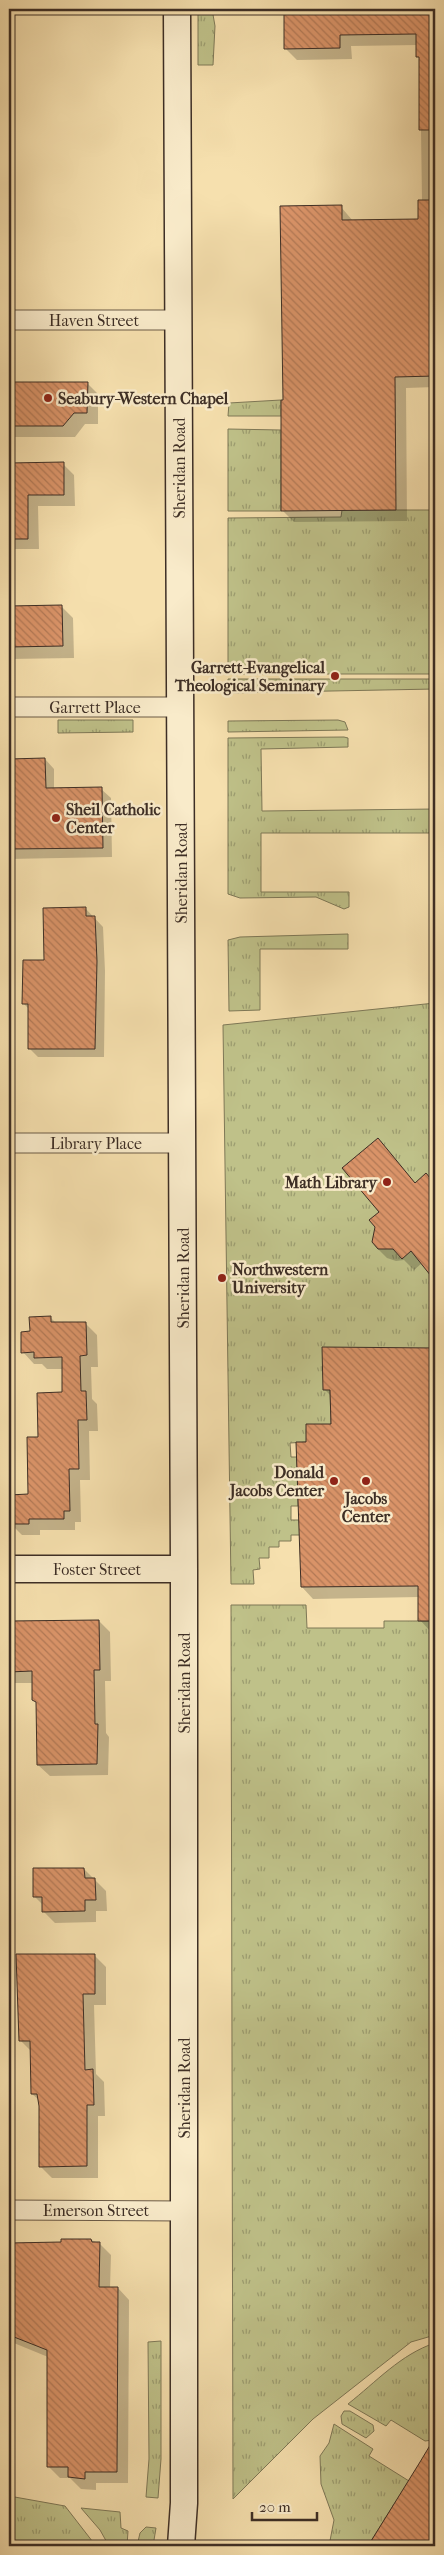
<svg xmlns="http://www.w3.org/2000/svg" width="444" height="2555" font-family="'IM FELL French Canon',serif">
  <defs>
    <pattern id="grass-tufts" width="24" height="20" patternUnits="userSpaceOnUse" patternTransform="scale(1.25)"><rect width="24" height="20" fill="#bfc189"/><path d="M3 7l-1-3M5 7V3M7 7l1-3M15 17l-1-3M17 17v-4M19 17l1-3" fill="none" stroke="#9c9d70"/></pattern>
    <pattern id="building-back-hatch" width="6" height="6" patternUnits="userSpaceOnUse" patternTransform="scale(1.25)"><rect width="6" height="6" fill="#d99368"/><path d="M-1 5l2 2M0 0l6 6M5-1l2 2" fill="none" stroke="#b17855"/></pattern>
  </defs>
  <rect width="100%" height="100%" fill="#f6e0ae"/>
  <filter id="stains"><feTurbulence type="fractalNoise" baseFrequency=".004" numOctaves="4"/><feColorMatrix values="0 0 0 0 .2 0 0 0 0 .09 0 0 0 0 .02 0 0 0 .5 -.17"/></filter>
  <radialGradient id="worn" r=".72"><stop offset=".6" stop-color="#630" stop-opacity="0"/><stop offset="1" stop-color="#630" stop-opacity=".3"/></radialGradient>
  <!-- grass -->
  <path fill="url(#grass-tufts)" stroke="#7e7857" d="M198,9H212L215,26L213,65H198Z
    M281,400V416H228L229,403Z
    M228,429L281,430V511H228Z
    M342,510H435V674H228V518L341,517Z
    M228,679H435V689L228,693Z
    M58,720H133V732L58,733Z
    M338,720L345,722L348,730L228,732V721Z
    M344,737L348,738V747L261,749L262,811L435,809V833H261V892H349V907L344,909L316,897L240,898L228,894V738Z
    M348,934V949H260V1010L229,1011L228,940L240,937Z
    M435,1003V1486L324,1376L330,1390L331,1424L306,1442L290,1443L291,1457H297L298,1506H291V1520H309L310,1535H291V1541H279V1547H269V1558H259L260,1569L253,1570L254,1584H231L223,1025Z
    M231,1605H306L307,1628H384V1621H435V2335L411,2342L313,2419L233,2499Z
    M161,2341V2459L158,2498L146,2497L149,2459L148,2342Z
    M435,2343L433,2440L425,2441L391,2420L386,2426L348,2404C376,2382 401,2354 435,2343Z
    M344,2411H350L373,2425L374,2431L366,2438L342,2424L341,2416Z
    M334,2424L373,2449L369,2456L409,2481L371,2541L374,2544L372,2546H329L334,2520L321,2484L320,2456L329,2443Z
    M9,2496L65,2506L96,2546H9Z
    M81,2508L120,2512L121,2528L128,2531L127,2546H109L100,2530Z
    M146,2527L156,2528L153,2546H137L140,2533Z"/>
  <!-- shadow -->
  <path fill="#0003" d="M285,9H435V387L406,388L407,521L294,522L283,511L284,402L341,207L353,221L419,220L422,201L420,59L418,56V45L351,46L352,59L297,60L286,49Z
    M9,383H87L98,394V424H85L75,437H10L11,464H63L74,475L75,506H38L39,549H9Z
    M61,606L73,618L74,658L9,659V607Z
    M45,759L54,769V790L101,789L111,798L112,857L9,859V760Z
    M85,908L103,927L105,971L104,1057H38L29,1048V1009L23,1003L46,961Z
    M378,1140L416,1184L426,1175L435,1184V1279L422,1263L414,1270L404,1260L396,1261L387,1258L375,1246L373,1237L381,1212Z
    M51,1318L57,1324L85,1323L97,1335L98,1367H91L92,1399L97,1404L98,1431H89L90,1480H80L81,1522H75V1530H40V1535H22L10,1523L30,1496L40,1438L63,1393V1369H47L42,1364H34L23,1352L31,1333Z
    M435,1348V1632H431L420,1620L419,1597L313,1599L302,1587L308,1443L332,1425V1397L324,1389V1349Z
    M99,1621L110,1632L111,1681H105L106,1733L109,1737L108,1775L50,1776L38,1765L37,1703L33,1683H9V1622Z
    M84,1869L106,1891L107,1911H96V1922L55,1923L43,1911V1905L35,1897Z
    M94,1955L106,1967V2005H94L96,2074L104,2082L105,2116H98V2178H52L40,2166V2106L39,2100L32,2094L31,2051L20,2040Z
    M91,2240L99,2243L111,2255L110,2288H118L129,2300L128,2483H96V2490L81,2489L70,2478H60L48,2466V2357L9,2341V2244L62,2243Z
    M435,2439V2546H374L375,2544L372,2541Z"/>
  <!-- building -->
  <path fill="url(#building-back-hatch)" stroke="#3d2e25" d="M284,9H435V130H419V57H416V34L340,35V48L284,49Z
    M418,200H435V376L395,377L396,510L281,511V400H283L280,206L342,205V220L418,219Z
    M9,382H88L87,413H74L63,426H9Z
    M64,462V495H28V539H9V463Z
    M62,605L63,646L9,647V606Z
    M45,758L46,788L102,787L103,848L9,849V759Z
    M86,907V916H95L97,961L95,1049H28V1004H22L23,960H44L43,908Z
    M378,1138L415,1183L426,1173L435,1184V1281L411,1251L402,1259L393,1249H378L372,1242L375,1227L369,1220L379,1212L342,1168Z
    M51,1316V1322H86L87,1355L80,1356L81,1391H86L87,1420H78L79,1469H69L70,1511H64V1519H29V1524H9V1495L28,1494L27,1437H38L37,1393L62,1392V1357L34,1358V1352L21,1353V1332L30,1331L29,1317Z
    M322,1347L435,1348V1621H418V1586L301,1587L296,1442H306V1424H331L330,1390H323Z
    M99,1620L100,1670H94L95,1724H98L97,1764L37,1765L36,1702L32,1700V1671L9,1672V1621Z
    M33,1868H84L85,1878H95L96,1900H85V1911L42,1912V1897H33Z
    M16,1954H95V1994H83L85,2070L93,2069L94,2105H87V2166L39,2167V2106L37,2094H31L30,2041H19Z
    M61,2239H91L92,2242H100L99,2287H118L117,2472H85V2479L68,2477V2467H47V2350L9,2335V2243L61,2242Z
    M435,2437V2546H368L420,2462Z"/>
  <g fill="none" stroke-linecap="round" stroke-linejoin="round">
    <!-- street casing -->
    <g stroke="#6b5a47" stroke-width="21">
      <path id="street" d="M9,320H178
        M9,707H180
        M9,1143H183
        M9,2210L184,2211"/>
    </g>
    <!-- secondary casing -->
    <g stroke="#3d2e25" stroke-width="29">
      <path id="secondary" d="M177,9L184,1569V2503L181,2546
        M9,1569H184"/>
    </g>
    <!-- street -->
    <use href="#street" stroke="#f9ebca" stroke-width="19"/>
    <!-- secondary -->
    <use href="#secondary" stroke="#f9ebca" stroke-width="26"/>
  </g>
  <!-- markers -->
  <g fill="#8f2418" stroke="#f9ebca" stroke-width="2">
    <circle cx="48" cy="398" r="5"/>
    <circle cx="335" cy="676" r="5"/>
    <circle cx="56" cy="818" r="5"/>
    <circle cx="387" cy="1182" r="5"/>
    <circle cx="222" cy="1278" r="5"/>
    <circle cx="334" cy="1481" r="5"/>
    <circle cx="366" cy="1481" r="5"/>
  </g>
  <g text-anchor="middle" dominant-baseline="central" stroke-width="5" stroke-linejoin="round" paint-order="stroke">
    <!-- street labels -->
    <g font-size="16" fill="#3d2e25" stroke="#f9ebca">
      <text x="94" y="320">Haven Street</text>
      <text transform="translate(179 468) rotate(-90)">Sheridan Road</text>
      <text x="95" y="707">Garrett Place</text>
      <text transform="translate(181 873) rotate(-90)">Sheridan Road</text>
      <text x="96" y="1143">Library Place</text>
      <text transform="translate(183 1278) rotate(-90)">Sheridan Road</text>
      <text x="97" y="1569">Foster Street</text>
      <text transform="translate(184 1683) rotate(-90)">Sheridan Road</text>
      <text transform="translate(184 2088) rotate(-90)">Sheridan Road</text>
      <text x="96" y="2210">Emerson Street</text>
    </g>
    <!-- poi labels -->
    <g font-size="16" font-weight="bold" fill="#3d2e25" stroke="#f9ebca" text-anchor="start">
      <text x="58" y="398">Seabury-Western Chapel</text>
      <text x="325" y="667" text-anchor="end">Garrett-Evangelical<tspan x="325" dy="18">Theological Seminary</tspan></text>
      <text x="66" y="809">Sheil Catholic<tspan x="66" dy="18">Center</tspan></text>
      <text x="377" y="1182" text-anchor="end">Math Library</text>
      <text x="232" y="1269">Northwestern<tspan x="232" dy="18">University</tspan></text>
      <text x="324" y="1472" text-anchor="end">Donald<tspan x="324" dy="18">Jacobs Center</tspan></text>
      <text x="366" y="1498" text-anchor="middle">Jacobs<tspan x="366" dy="18">Center</tspan></text>
    </g>
  </g>
  <!-- margin -->
  <rect width="444" height="2555" fill="none" stroke="#f6e0ae" stroke-width="30"/>
  <rect x="10" y="10" width="424" height="2535" fill="none" stroke="#3d2e25" stroke-width="2.5"/>
  <rect x="15" y="15" width="414" height="2525" fill="none" stroke="#3d2e25"/>
  <!-- scale -->
  <path d="M252 2512v8h65v-8" fill="none" stroke="#3d2e25" stroke-width="2.5"/>
  <text x="259" y="2512" font-size="15" fill="#3d2e25" stroke="#f9ebca" stroke-width="4" paint-order="stroke">20 m</text>
  <rect width="100%" height="100%" filter="url(#stains)"/>
  <rect width="100%" height="100%" fill="url(#worn)"/>
</svg>
